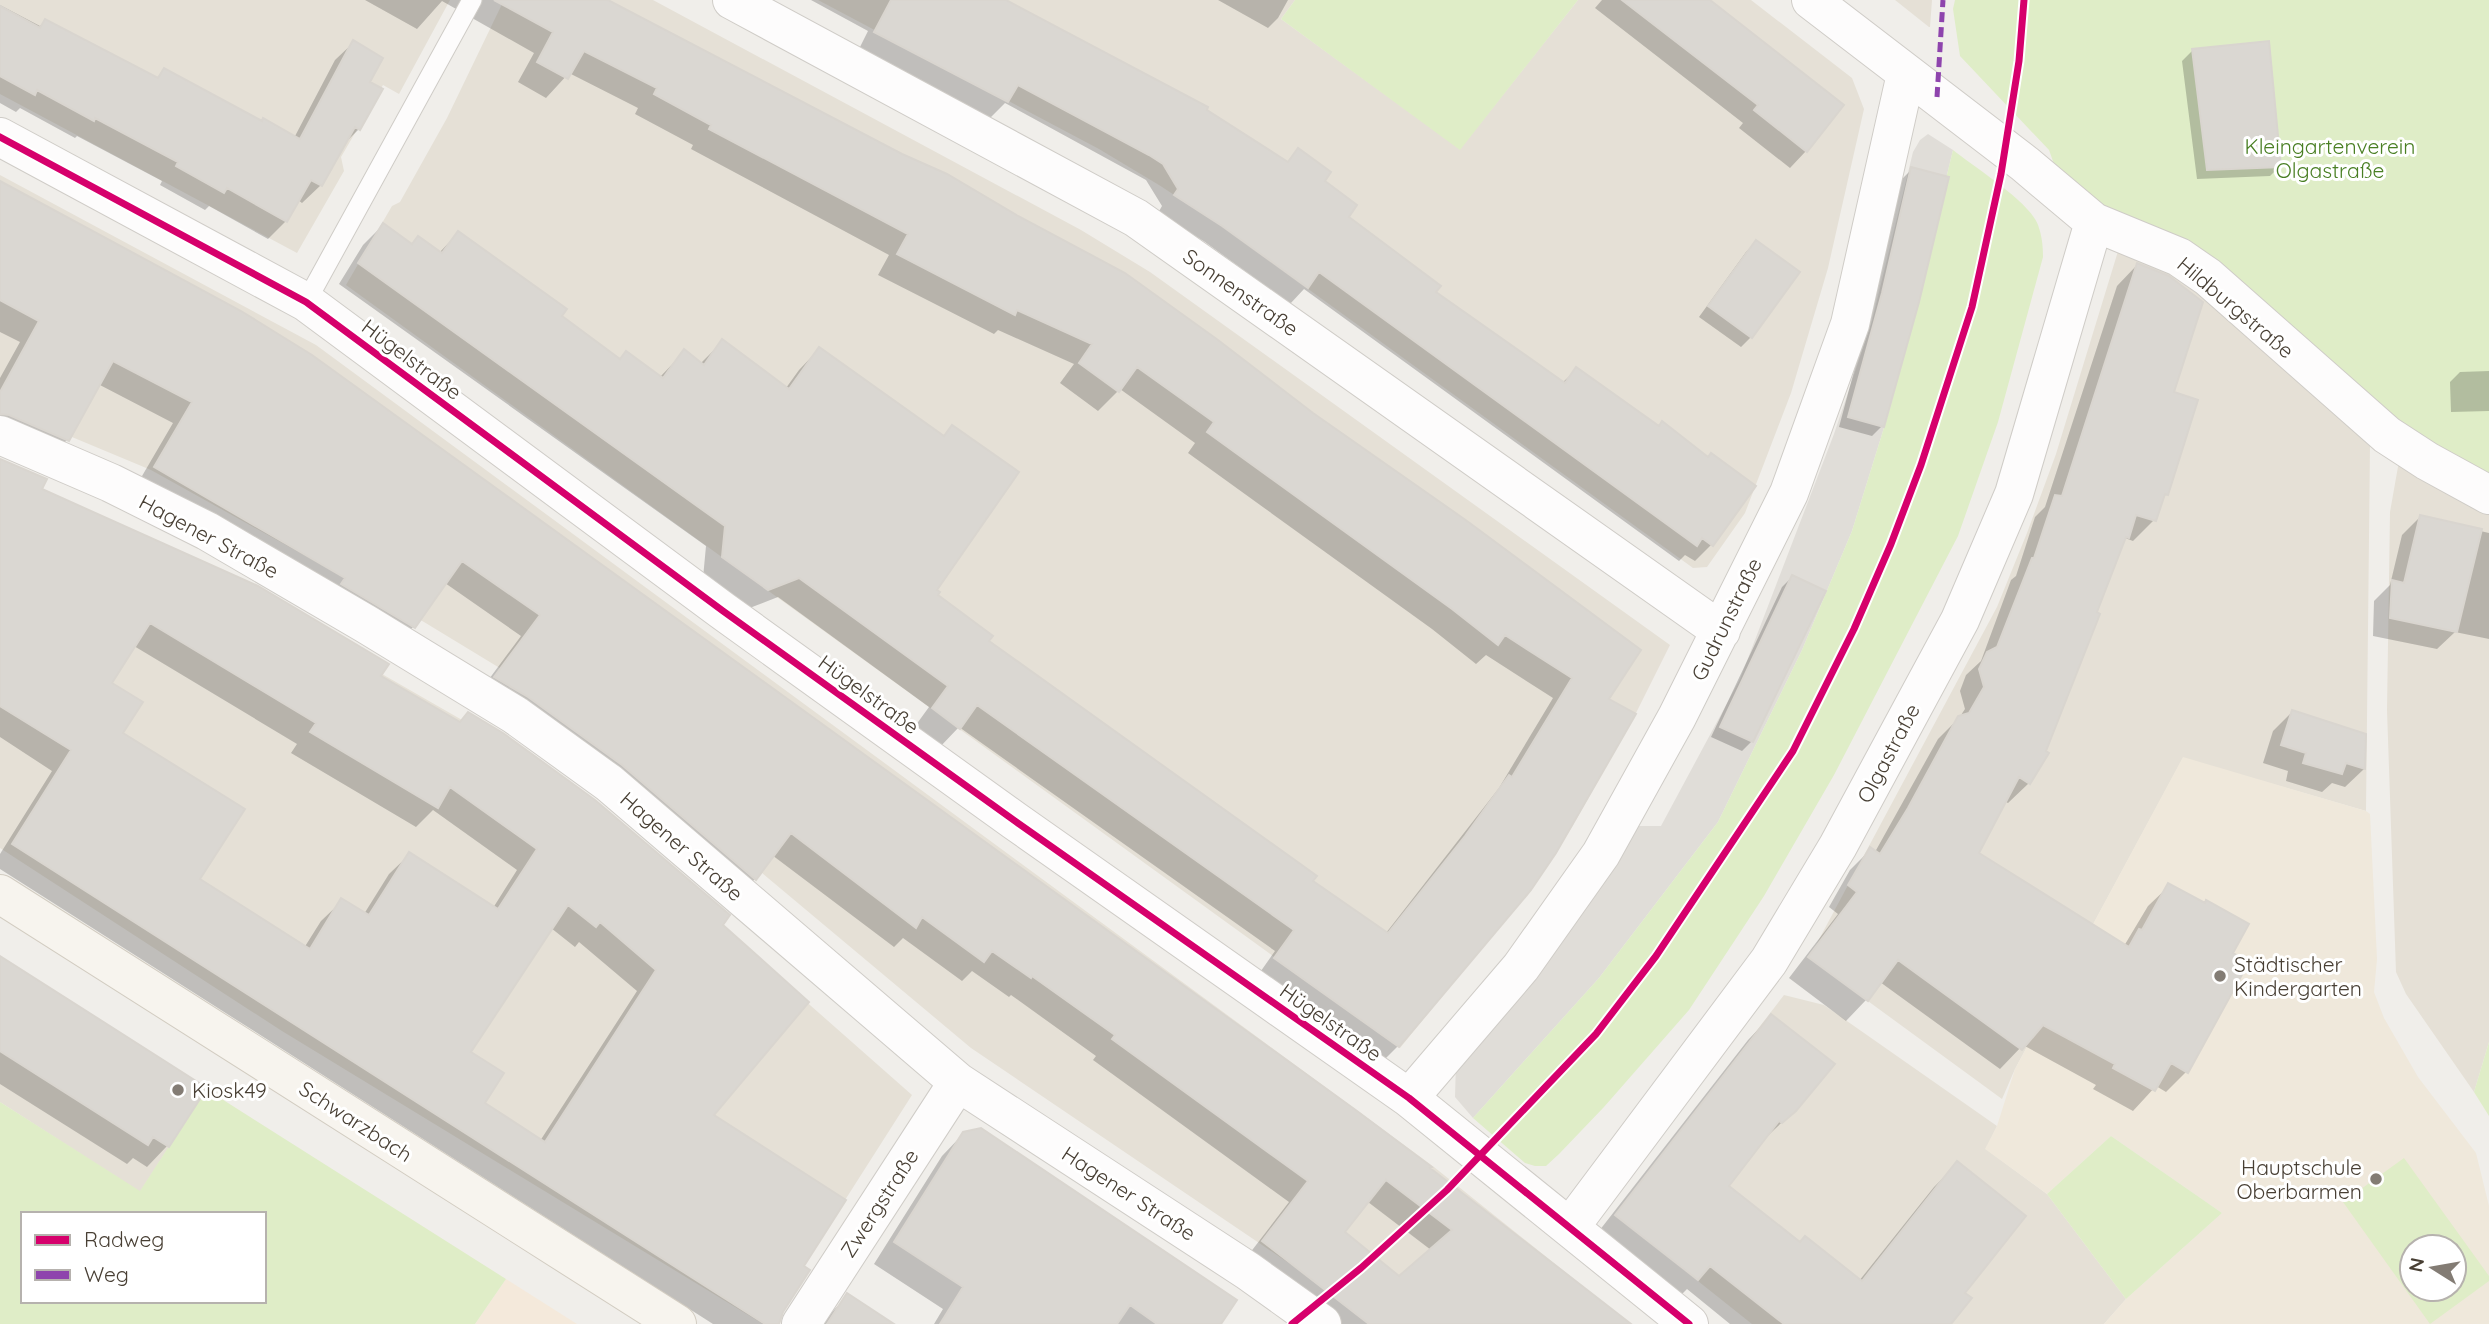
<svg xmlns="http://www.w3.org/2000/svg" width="2489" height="1324" font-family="Quicksand,sans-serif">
  <rect width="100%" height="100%" fill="#f0eeea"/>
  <!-- residential -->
  <path fill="#e5e0d6" d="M0,0H450L399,94L383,85L341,157L344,171L297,253L0,94Z
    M504,0H653L1081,230L1150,272L1670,645L1636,713L1572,827L1541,874L1400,1048L346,285L392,206L400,202L447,118Z
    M818,0H1295L1281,19L1460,149L1578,0H1751L1852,78L1864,109L1828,268L1791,393L1745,513L1707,567L1693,568L1220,225L1159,185L1099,149Z
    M1895,0H1932L1930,27H1929Z
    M0,175L316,345L1434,1167L1630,1324L1305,1274L971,1048L564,707L424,622L151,470L0,407Z
    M2119,248L2184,274L2370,445L2366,811L2183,758L2015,1069L2002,1099L1809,958L1997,607L2027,533L2056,454Z
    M2399,461L2489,513V1042L2474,1092L2406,994L2396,972L2387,710L2390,512Z
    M0,476L133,531L476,728L573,796L912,1095L766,1324H763L282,1031L0,848Z
    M0,958L206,1089L140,1192L0,1102Z
    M1784,995L1824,1005L1997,1126L1986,1149L2047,1194L2126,1299L2104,1324H1752L1615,1215Z"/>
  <!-- commercial -->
  <path fill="#f4e9db" d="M506,1279L577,1324H475Z"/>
  <!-- industrial -->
  <path fill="#e0ddd8" d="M1928,134L1953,150L1891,405L1852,531L1802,650L1718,822L1599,978L1473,1118L1455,1097L1456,1062L1634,826H1661L1740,679L1834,434L1872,321L1913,152L1920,140Z"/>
  <!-- education -->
  <path fill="#efe8db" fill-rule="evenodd" d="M2183,757L2366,811L2370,814L2377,959L2374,992L2384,1018L2418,1077L2476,1153L2489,1206V1324H2104L2126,1299L2222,1213L2111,1136L2047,1194L1985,1149L1997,1126L2015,1069ZM2412,1247H2454V1289H2412Z"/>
  <!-- green -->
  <path fill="#dfedc7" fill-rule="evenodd" d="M1295,0H1578L1460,150L1281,19Z
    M1955,0H2489V484L2103,210L2054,164L2049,150L1960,56L1953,9Z
    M1953,150C1974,167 2030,202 2038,225C2042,236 2043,246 2043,257L1998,422L1958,536L1834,775L1764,896L1689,1010L1604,1107L1559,1154L1546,1166H1535L1525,1163L1473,1118L1599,978L1718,822L1802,650L1852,531L1891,405Z
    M2489,1042V1116L2474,1092Z
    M206,1089L506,1279L475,1324H0V1102L140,1191ZM23,1214H264V1301H23Z
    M2111,1136L2222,1213L2126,1299L2047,1194Z
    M2404,1158L2489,1276V1281L2430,1324L2343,1202ZM2412,1247H2454V1289H2412Z"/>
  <!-- shadow -->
  <path fill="#0003" fill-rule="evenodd" d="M365,0H608L901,156L1607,700L1529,889L1398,1046L1378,1066L1256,978L1275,951L959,727L939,748L913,729L929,707L778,597L747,609L703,578L706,546L339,284L363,245L383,225L411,246L439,253L458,233L560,317L619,361L659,378L684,352L700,364L722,342L786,388L799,370L819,349L942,437L952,427L935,595L987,642L1311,881L1386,933L1499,788L1553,698L1486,655L1476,664L1432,629L1188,453L1195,443L1120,389L1098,411L1060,383L1074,364L998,330L994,334L878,275L889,255L691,149L693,145L635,114L638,108L569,73L546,98L518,82L534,53L442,1L417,29Z
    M811,0H1000L1204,110L1286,163L1298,150L1346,217L1434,292L1562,383L1577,369L1711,545L1695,561L1685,555L1679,561L1304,289L1290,304L1205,242L1158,213L1162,206L1146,180L1005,103L990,118L859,49L868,31Z
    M1218,0H1288L1278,18L1268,28Z
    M1602,0H1706L1806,151L1790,168L1739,128L1743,123L1595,8Z
    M0,5L40,26L45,21L156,79L164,70L294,138L335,60L353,43L368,83L359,129L344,144L321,185L302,203L298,200L286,221L268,239L209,206L205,210L160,185L162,181L77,136L75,138L20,108L16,112L0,103Z
    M2192,51L2280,166L2270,176L2197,179L2182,61Z
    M1912,169L1882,426L1872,436L1839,427L1872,304L1902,179Z
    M0,183L1428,1169L1629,1324H1319L1243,1262L1289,1202L1093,1060L1096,1056L1011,995L1009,997L972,971L962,981L903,938L894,947L772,855L755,879L734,899L475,698L521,636L445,583L413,627L393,648L135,488L173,423L98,384L67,440L47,460L0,440V378L20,342L0,332ZM1368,1202L1431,1250L1399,1278L1342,1233Z
    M1756,242L1751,337L1741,347L1699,317L1746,252Z
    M2137,265L2172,393L2166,494L2161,499L2154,520L2133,541L2125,538L2029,783L2008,803L2004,801L1977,853L2124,946L2148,906L2169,886L2230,954L2187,1071L2166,1092L2156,1086L2133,1111L2093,1089L2096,1085L2023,1045L2000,1069L1880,982L1866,1000L1846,1021L1789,978L1838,914L1829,907L1850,870L1870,850L1875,852L1938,739L1959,718L1965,709L1960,691L1966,675L1981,661L2011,580L2016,576L2035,517L2045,507L2117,286Z
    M2489,371V411L2451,412L2450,382L2460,372Z
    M0,461L39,490L459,723L468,714L720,926L711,1116L783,1295L765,1324H713L0,869V854L52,771L0,737ZM134,646L297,744L291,753L416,827L433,810L517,870L493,908L410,854L389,874L364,914L342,901L321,921L304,948L198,880L121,734L110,683ZM551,928L575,947L579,942L637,991L540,1141L483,1103L469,1053Z
    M2420,517L2489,533V639L2455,632L2437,649L2373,636L2374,601L2390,585L2402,535Z
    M1792,577L1752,741L1742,751L1711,737L1782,587Z
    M2292,712L2364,735V769L2345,787L2332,783L2322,792L2286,781L2288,771L2263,763L2273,731Z
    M0,958L205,1088L167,1146L147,1167L133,1158L127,1164L0,1084Z
    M1771,1016L1795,1110L1758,1145L1727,1186L1800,1244L1859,1281L1934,1187L1957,1164L1949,1324H1730L1687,1289L1673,1303L1592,1240L1748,1040Z
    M964,1133L1219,1324H934L943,1309L874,1264L942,1156Z
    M847,1296L891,1324H821Z"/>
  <!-- building -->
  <path fill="#dad7d2" stroke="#d9d5cf" stroke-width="2" fill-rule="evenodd" d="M494,0H608L902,154L947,174L1018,216L1125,273L1218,340L1313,413L1467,521L1641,650L1609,699L1636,714L1556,853L1531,890L1399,1047L1274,958L1294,930L977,705L960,729L932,708L948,686L799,578L768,590L722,557L725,526L358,263L383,223L412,244L418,236L442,253L458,231L567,309L562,316L620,359L626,351L663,378L684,349L704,365L722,339L789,389L819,347L944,436L952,425L1019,472L937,590L940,592L938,595L993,636L989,641L1317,876L1313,881L1388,933L1465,836L1509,775L1512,777L1572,678L1505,635L1498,645L1452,609L1207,432L1214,422L1137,367L1119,392L1079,363L1092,344L1017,310L1015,315L897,254L908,234L709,129L711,125L654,94L657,88L584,51L568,79L537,62L553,32Z
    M891,0H1006L1208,107L1207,110L1288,162L1298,148L1331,172L1325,181L1357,205L1349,217L1441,286L1436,292L1565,383L1576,367L1659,426L1662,421L1708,457L1711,453L1756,486L1713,546L1702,538L1697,546L1319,272L1308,288L1222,226L1174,195L1178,189L1163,164L1149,155L1018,85L1008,102L874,32Z
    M1622,0H1710L1844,105L1807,152L1754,110L1758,105Z
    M0,6L40,28L45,19L158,78L164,68L262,121L263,118L300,139L353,40L383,58L370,82L383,89L360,130L355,127L322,186L311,180L287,222L227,188L224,193L176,166L178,162L95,118L94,121L37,90L35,95L0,76Z
    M2269,41L2281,167L2207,170L2192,49Z
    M1911,167L1949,177L1919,302L1884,427L1848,417L1882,293Z
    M0,181L241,311L312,355L1357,1111L1432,1167L1430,1168L1631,1324H1369L1262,1241L1308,1181L1112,1039L1115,1035L1032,976L1031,978L992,951L984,962L922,917L916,928L791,833L756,880L622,765L528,697L494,677L540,615L462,561L415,628L341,584L345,578L154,467L192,402L113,361L69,441L9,415L0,414V392L39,321L0,300ZM1386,1180L1452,1230L1399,1276L1345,1232Z
    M1756,240L1800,272L1752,338L1708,306Z
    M2137,263L2169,276L2203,302L2174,392L2198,400L2168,495L2165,494L2156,521L2136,515L2129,538L2126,537L2097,612L2100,614L2046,751L2049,753L2030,784L2019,777L1979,853L2129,947L2139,929L2142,930L2168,883L2205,903L2206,900L2249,924L2233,953L2249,962L2188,1073L2171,1063L2155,1091L2113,1068L2115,1064L2043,1025L2022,1050L1898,960L1868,1001L1808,957L1857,892L1848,885L1870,847L1880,854L1908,808L1958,716L1969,713L1984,687L1979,669L1987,652L1997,647L2032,558H2034L2055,495L2062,496Z
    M0,459L47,479L42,489L258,586L389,664L381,676L460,722L468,712L503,733L595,800L730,915L723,925L809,1002L714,1115L846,1200L804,1266L810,1270L783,1312L779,1324H765L12,844L71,750L0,706ZM150,623L316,723L310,732L438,808L450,787L537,849L498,909L409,852L369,915L341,898L310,949L200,879L245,809L123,733L143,702L112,683ZM568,905L596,927L600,922L656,970L545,1142L485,1103L504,1073L471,1052Z
    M2420,515L2482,529L2457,632L2390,618L2392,580L2404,583Z
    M1792,575L1826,591L1753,742L1720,727Z
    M2292,710L2366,734L2365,769L2346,763L2342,774L2303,763L2306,753L2281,745Z
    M0,956L207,1088L169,1147L153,1137L148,1145L0,1051Z
    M1771,1014L1835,1064L1796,1111L1782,1123L1779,1121L1729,1186L1800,1242L1805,1236L1862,1281L1957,1161L2026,1216L1965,1293L1972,1298L1951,1324H1784L1710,1266L1698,1280L1615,1215Z
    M981,1128L1237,1300L1221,1324H1157L1130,1305L1117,1324H940L963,1287L894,1242L963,1132Z
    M847,1293L894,1324H827Z"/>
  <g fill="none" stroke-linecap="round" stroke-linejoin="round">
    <!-- lane casing -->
    <g stroke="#cfccc7" stroke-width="21">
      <path id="lane" d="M306,302L472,0"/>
    </g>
    <!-- street casing -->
    <g stroke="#cfccc7" stroke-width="40">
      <path id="street" d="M732,0L1136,218L1721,631
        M1811,0L2025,164L2094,222L2179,257L2208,277L2387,435L2427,461L2489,495
        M0,137L306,302L723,611L1015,821L1409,1098L1689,1324
        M0,435L111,483L207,531L366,624L515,715L609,783L958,1082L1248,1271L1322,1324
        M1409,1098L1521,967L1601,854L1677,717L1789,493L1850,324L1906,74
        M1570,1227L1769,961L1838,846L1960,620L2014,494L2094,222
        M801,1324L958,1082"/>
    </g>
    <!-- secondary casing -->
    <g stroke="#d2ccc1" stroke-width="40">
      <path id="secondary" d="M0,894L677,1324"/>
    </g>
    <!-- lane -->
    <use href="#lane" stroke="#fdfcfc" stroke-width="19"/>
    <!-- street -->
    <use href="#street" stroke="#fdfcfc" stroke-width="38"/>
    <!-- secondary -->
    <use href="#secondary" stroke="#f7f4ee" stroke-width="38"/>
    <!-- quiet -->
    <path stroke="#8e44ad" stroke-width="5" stroke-dasharray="10 5" stroke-linecap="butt" d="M1937,97L1943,0"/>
    <!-- cycleway casing -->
    <g stroke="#fff" stroke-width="11">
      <path id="cycleway" d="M0,137L306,302L723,611L1015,821L1409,1098L1689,1324
        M1292,1324L1361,1268L1447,1190L1596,1034L1656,956L1793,751L1854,629L1891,544L1921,465L1972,307L2001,174L2019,61L2024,0"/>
    </g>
    <!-- cycleway -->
    <use href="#cycleway" stroke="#d6006c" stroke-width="7"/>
  </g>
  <!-- markers -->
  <g fill="#837c74" stroke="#fff" stroke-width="2.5">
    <circle cx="2220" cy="976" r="7"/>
    <circle cx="178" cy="1090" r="7"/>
    <circle cx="2376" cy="1179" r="7"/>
  </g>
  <g text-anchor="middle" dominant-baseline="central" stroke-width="6" stroke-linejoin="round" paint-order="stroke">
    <!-- park labels -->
    <g font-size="21" fill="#497f23" stroke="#fff">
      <text x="2330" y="146">Kleingartenverein<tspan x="2330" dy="24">Olgastraße</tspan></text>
    </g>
    <!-- street labels -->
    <g font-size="21" fill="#483f34" stroke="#fff">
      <text transform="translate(1241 292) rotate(35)">Sonnenstraße</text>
      <text transform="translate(2236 307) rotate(40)">Hildburgstraße</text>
      <text transform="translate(412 359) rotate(37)">Hügelstraße</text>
      <text transform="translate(209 536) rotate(28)">Hagener Straße</text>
      <text transform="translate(1726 619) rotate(-64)">Gudrunstraße</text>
      <text transform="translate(869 694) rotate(36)">Hügelstraße</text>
      <text transform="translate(1888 753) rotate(-62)">Olgastraße</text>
      <text transform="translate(682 846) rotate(41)">Hagener Straße</text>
      <text transform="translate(1331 1022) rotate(35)">Hügelstraße</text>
      <text transform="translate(356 1121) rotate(33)">Schwarzbach</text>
      <text transform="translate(1129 1193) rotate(33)">Hagener Straße</text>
      <text transform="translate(879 1203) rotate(-57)">Zwergstraße</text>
    </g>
    <!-- poi labels -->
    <g font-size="21" fill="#483f34" stroke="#fff" text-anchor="start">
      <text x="2234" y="964">Städtischer<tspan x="2234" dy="24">Kindergarten</tspan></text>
      <text x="192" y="1090">Kiosk49</text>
      <text x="2362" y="1167" text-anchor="end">Hauptschule<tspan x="2362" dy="24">Oberbarmen</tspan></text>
    </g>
  </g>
  <!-- legend -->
  <rect x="21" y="1212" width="245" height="91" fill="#ffffff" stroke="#b6b2ae" stroke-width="2"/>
  <rect x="35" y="1235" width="35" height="10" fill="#d6006c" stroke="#b6b2ae" stroke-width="2"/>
  <text x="84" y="1247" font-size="21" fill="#483f34">Radweg</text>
  <rect x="35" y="1270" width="35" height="10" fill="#8e44ad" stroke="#b6b2ae" stroke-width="2"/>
  <text x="84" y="1282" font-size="21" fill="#483f34">Weg</text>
  <!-- north arrow -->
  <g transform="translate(2433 1268) rotate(281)"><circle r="33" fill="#ffffff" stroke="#b6b2ae" stroke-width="2"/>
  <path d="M0-5L12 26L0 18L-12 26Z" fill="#837c74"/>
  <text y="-10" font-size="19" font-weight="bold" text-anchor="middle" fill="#483f34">N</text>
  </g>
</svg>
